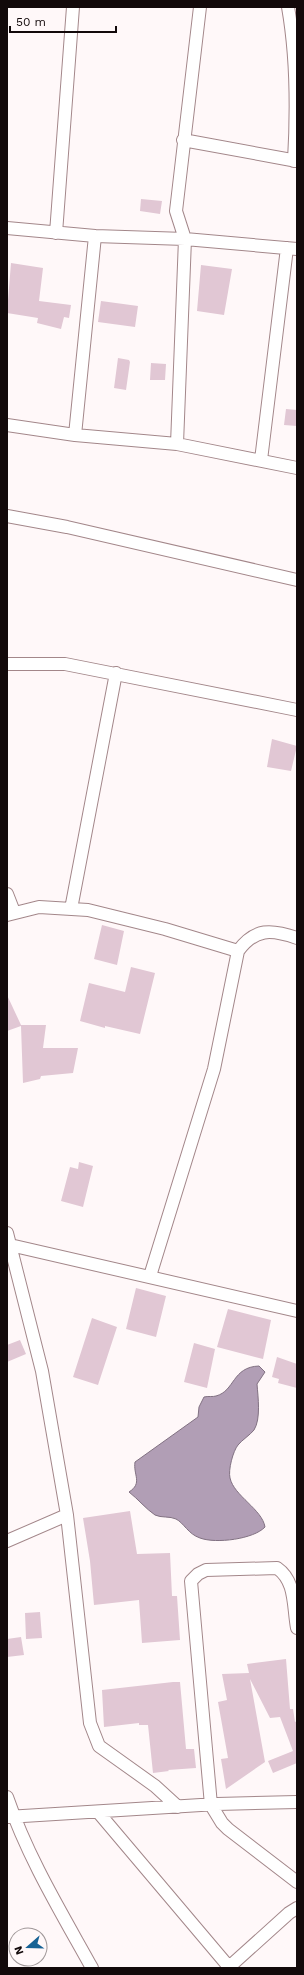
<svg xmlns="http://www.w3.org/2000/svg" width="304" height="1975" font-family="'Work Sans',sans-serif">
  <rect width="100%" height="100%" fill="#fff8f9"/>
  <!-- water -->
  <path fill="#b19eb5" stroke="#817182" d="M259,1366L265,1372L257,1384C258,1397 261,1419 254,1430C250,1435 242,1440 238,1445C233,1451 228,1470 230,1478C234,1496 262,1509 265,1527C254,1539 216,1544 200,1538C188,1534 184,1523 176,1519C170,1516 161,1518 155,1515C146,1509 138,1499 129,1492C143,1483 133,1475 135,1462L198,1417L199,1407L204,1397C208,1396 213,1397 216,1396C235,1391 232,1367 259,1366Z"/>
  <!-- building -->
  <path fill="#e1c7d4" d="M141,199L162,201L160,214L140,211Z
    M11,263L43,268L39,301L71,305L69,318L64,317L61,329L37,323L38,318L7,313Z
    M201,265L232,269L224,315L197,311Z
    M101,301L138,306L135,327L98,322Z
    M118,358L129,360L130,362L126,390L114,388Z
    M151,363L166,364L165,380H150Z
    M286,409L297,410V426L284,425Z
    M272,739L297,746L291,771L267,767Z
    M102,925L124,931L117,965L94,959Z
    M131,967L155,973L140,1034L105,1026V1028L80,1021L89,983L125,992Z
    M7,995L21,1025H46L43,1048H78L73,1073L41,1076L40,1079L23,1083L21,1026L7,1031Z
    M79,1162L93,1166L83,1207L61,1201L70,1167L78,1169Z
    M136,1288L166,1296L156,1337L126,1329Z
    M228,1309L271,1320L263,1359L217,1347Z
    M92,1318L117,1327L98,1385L73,1377Z
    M20,1340L26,1354L7,1362V1345Z
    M194,1343L215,1349L207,1388L184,1382Z
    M277,1357L297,1364V1388L278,1383L279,1379L272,1377Z
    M130,1511L137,1554L170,1553L172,1596H177L180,1640L142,1643L139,1600L94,1605L90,1561L83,1518Z
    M40,1612L42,1638L26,1639L25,1613Z
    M21,1637L24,1655L7,1657V1639Z
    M286,1659L290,1709H293L295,1722L297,1721V1763L273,1773L268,1761L293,1751L280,1717L270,1718L250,1679L265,1762L226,1789L221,1759L228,1758L218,1702L227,1700L222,1674L249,1673L247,1664Z
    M173,1682H180L186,1749H194L196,1768L168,1770L169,1771L153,1773L148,1725H139V1723L104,1727L102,1690Z"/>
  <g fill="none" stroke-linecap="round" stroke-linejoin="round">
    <!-- street casing -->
    <g stroke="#a3878a" stroke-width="14">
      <path id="street" d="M288,7C297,58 297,109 294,161
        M183,140L297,161
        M7,228L95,236L185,239L297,249
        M56,233L73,7
        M7,425L75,435L177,444L297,468
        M75,435L95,236
        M177,444L185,239L176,211L200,7
        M261,460L287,248
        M7,516L67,527L297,580
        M7,664H65L297,710
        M7,894L14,912
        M71,909L116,673
        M7,915L39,907L88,910L165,929L238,951
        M7,1233L42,1371L67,1515L90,1723L99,1746L155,1786L178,1807
        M10,1245L297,1311
        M150,1276L214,1069L238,951C255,928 271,929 297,938
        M7,1541L67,1515
        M297,1628C293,1606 296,1581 277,1568L206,1570L198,1574L191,1581L211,1805L222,1823L228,1829L297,1882
        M7,1797C28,1858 61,1912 92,1968
        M98,1812L229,1967
        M7,1817L217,1804L297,1802
        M228,1968L289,1913L297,1908"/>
    </g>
    <!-- street -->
    <use href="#street" stroke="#fff" stroke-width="12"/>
  </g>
  <!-- border -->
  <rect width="304" height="1975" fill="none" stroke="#12090a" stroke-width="16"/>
  <!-- north arrow -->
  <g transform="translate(28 1947) rotate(250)"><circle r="19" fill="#fff8f9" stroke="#a09899"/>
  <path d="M0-3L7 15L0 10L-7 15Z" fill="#166295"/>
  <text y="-6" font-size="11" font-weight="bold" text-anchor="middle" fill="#12090a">N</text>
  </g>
  <!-- scale -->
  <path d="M10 26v6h106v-6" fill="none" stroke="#12090a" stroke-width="2"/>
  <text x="16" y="26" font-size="12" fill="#12090a" stroke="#fff8f9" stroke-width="3" paint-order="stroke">50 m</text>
</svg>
